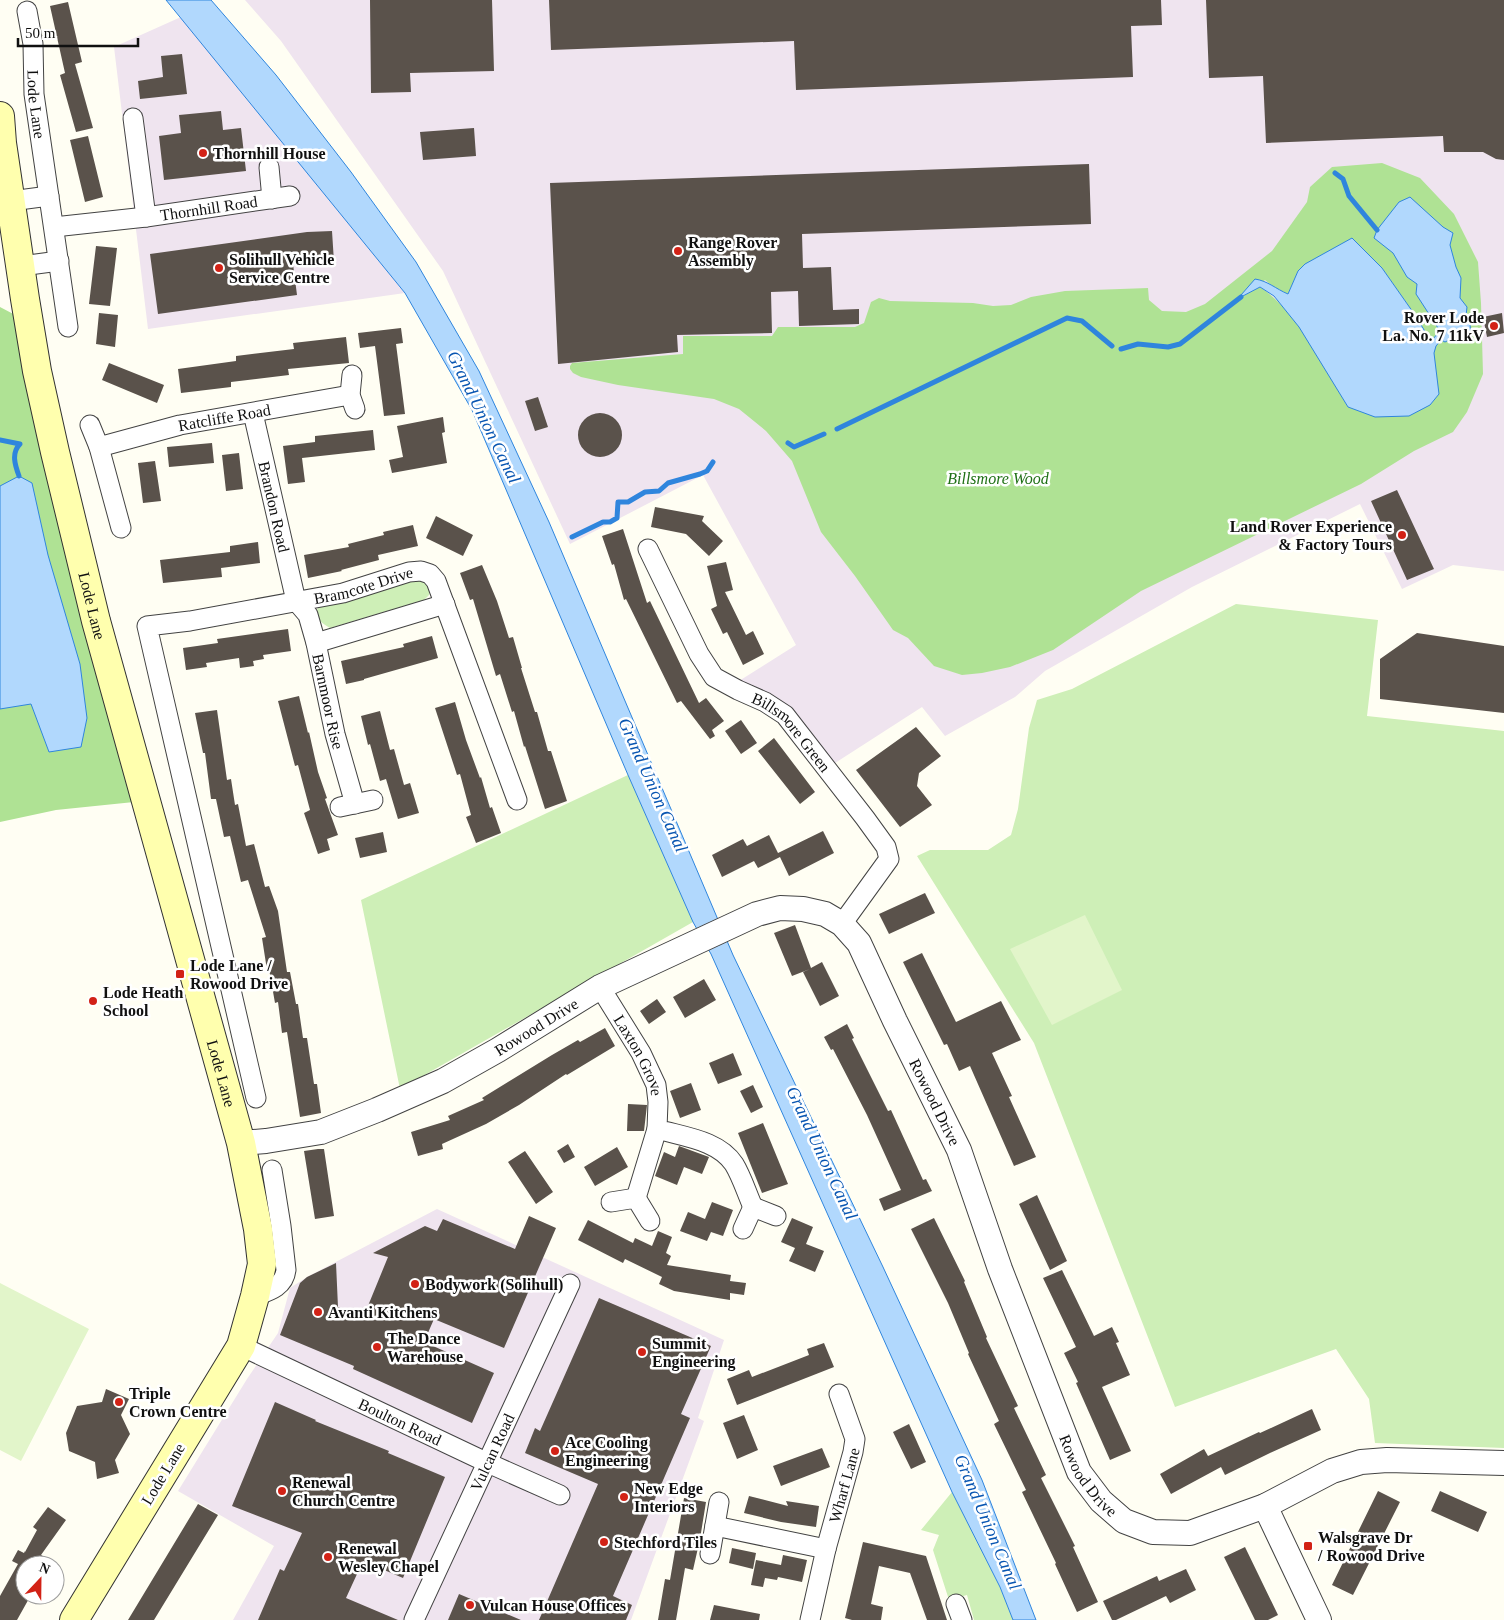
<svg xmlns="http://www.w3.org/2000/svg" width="1504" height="1620" font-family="Georgia,serif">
  <rect width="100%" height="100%" fill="#fffef3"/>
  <!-- industrial -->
  <path fill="#efe4ef" d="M245,0H1504V571L1453,565L1402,589L1360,504L1192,587L1045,671L1015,697L945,736L922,707L818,774L781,722L723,691L796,645L703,475L570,544L443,271L281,41Z
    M181,17L361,238L405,293L148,329L114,47Z
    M437,1209L724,1340L698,1418L704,1421L631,1620H233L274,1546L178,1491L247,1379L278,1333L290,1288L307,1277Z"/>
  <!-- green -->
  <path fill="#ceefb7" d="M416,576L431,586L429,595L424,600L330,628C317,620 311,614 323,601Z
    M1236,604L1378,620L1367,716L1504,731V1448L1375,1443L1369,1399L1336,1349L1175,1407L1034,1043L917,856L930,850H988L1011,835L1018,809L1029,728L1037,700L1072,689Z
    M628,775L693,922L400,1089L361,900Z
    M952,1492L1000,1587L1013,1620H974L967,1595L949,1600L933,1550L939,1535L921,1530Z"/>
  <!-- forest -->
  <path fill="#afe294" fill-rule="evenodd" d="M1382,163L1420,178L1454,214L1478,262L1481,303L1483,374L1467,412L1453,432L1414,451L1361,484L1141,591L1053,650L1010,667L982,673L962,675L934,666L908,638L893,630L855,576L821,532L792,461L766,431L739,409L714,399L618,385L581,377L573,373L570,369V366L572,363L683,354V336H772L778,327H855L864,323L871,302L879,298L890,301L973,303L993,306L1011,305L1031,297L1065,291L1148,288L1149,300L1162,311L1186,312L1205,304L1272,251L1307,202L1310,187L1332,167ZM1352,239L1382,268L1415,315L1429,338L1348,407C1325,368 1298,312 1260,287L1241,297L1265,280L1276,289L1288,294L1298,271Z
    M0,307L19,317L134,802L56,810L0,822Z"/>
  <!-- pitch -->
  <path fill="#e2f5ca" d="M1085,915L1122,990L1052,1025L1010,949Z
    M0,1283L89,1329L21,1461L0,1450Z"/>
  <!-- water -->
  <path fill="#b1d8fd" stroke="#2f85dd" d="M166,0H211L276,75L351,172L416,262L479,371L549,522L733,955L883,1267L982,1480L1036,1620H1013L1000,1587L952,1492L711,954L693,922L628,775L472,410L405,293Z
    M1410,197L1443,227L1453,233L1450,245L1456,267L1461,278L1460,298L1467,307L1466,316L1470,323L1471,340L1467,342L1464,338L1457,336L1445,342L1441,340L1436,346L1434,353L1439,394L1430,405L1409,416L1375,417L1348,407L1299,327L1274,296L1260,287L1241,297V295L1255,279C1268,281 1276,289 1288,294L1298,271L1305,264L1352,238L1382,268L1415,315L1429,338L1433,339L1438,333V328L1416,294L1417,284L1407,277L1393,253L1374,238L1377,230L1399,202Z
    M19,476L32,483L48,555L80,664L87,718L81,747L49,752L31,704L0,709V486Z"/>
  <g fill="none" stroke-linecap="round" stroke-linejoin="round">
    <!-- stream -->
    <path stroke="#2f85dd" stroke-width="5" d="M1335,173L1343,179L1349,196L1377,230
      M1121,349L1138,344L1168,347L1180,344L1241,297
      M837,429L1067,318L1082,321L1112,346
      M0,440L20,444C11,453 15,465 19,476
      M788,443L794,447L824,434
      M572,537L603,522H610L617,518L618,502H628L645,492L659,491L668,483L700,474L707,471L713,462"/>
  </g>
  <!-- building -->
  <path fill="#5a524b" d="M370,0H492L494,71L410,73L411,92L371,93Z
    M549,0H1161L1162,25L1131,26L1133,77L796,90L794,41L551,50Z
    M1206,0H1504V160L1496,159L1483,152H1444L1443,136L1266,143L1263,76L1209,78Z
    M68,2L82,62L75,64L93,128L76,132L60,75L65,73L50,6Z
    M182,54L187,94L140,99L138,81L163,77L161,56Z
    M221,111L223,130L241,128L246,171L164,180L159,136L181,133L179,115Z
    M474,128L476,156L423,160L420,132Z
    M88,136L103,197L85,202L70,140Z
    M1089,164L1091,224L802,234L803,268L831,267L833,310L859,309V324L799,326L798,291L771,292L772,333L677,335L678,352L558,364L550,183Z
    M332,231L334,262L293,264L297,295L158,314L150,254L307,232Z
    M96,246L117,248L110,306L89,304Z
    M99,313L118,315L115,347L96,344Z
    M1502,313L1504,333L1487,337L1483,317Z
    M401,328L403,343L396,344L405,414L384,416L375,346L360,348L358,333Z
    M346,337L349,363L288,369L289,375L231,382V387L181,393L178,369L236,361V356L294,349L293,343Z
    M109,363L164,385L157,403L102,380Z
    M538,397L548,427L535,431L525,401Z
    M578 435a22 22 0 1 1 44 0a22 22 0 1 1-44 0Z
    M443,417L445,432L442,433L447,463L392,473L389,460L403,457L397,426Z
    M373,430L375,450L302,458L305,482L288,484L283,446L315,442V436Z
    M212,443L214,463L169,467L167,447Z
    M239,453L243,489L226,491L222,455Z
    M155,461L161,501L143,503L138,463Z
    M1397,490L1434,569L1407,580L1371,501Z
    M655,507L704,516L702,521L723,541L709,556L686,534L651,527Z
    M436,516L473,535L463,556L426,538Z
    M413,525L418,546L378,555L379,560L341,570L342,571L308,578L304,555L349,547L348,544L384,535L383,532Z
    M623,529L647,603L650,601L699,703L706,698L724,721L712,730L715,736L710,739L681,701L677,703L626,599L624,600L614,564L612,565L602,536Z
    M258,542L260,563L221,568L222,577L163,583L160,560L230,552V546Z
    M726,562L733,590L725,592L746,635L753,631L764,654L743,665L727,632L723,634L711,609L717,606L707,566Z
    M482,565L497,601L509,638L513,637L522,668H521L535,712H537L548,751H551L567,801L545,809L525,746L524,747L514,711L512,712L500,674L496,676L473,599L470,600L460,573Z
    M288,629L291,651L263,655L264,659L253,661L254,666L240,668L239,658L206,663L207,667L186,670L183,648L218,643L217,639Z
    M1417,633L1504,646V713L1380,699V659Z
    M432,636L438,658L364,679V680L346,684L341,661L404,647L403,644Z
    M299,696L308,733L309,732L318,772L327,798L325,799L338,835L327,839L330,850L318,854L304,813L310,810L298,765L295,766L278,701Z
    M455,702L466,740L480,778L481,777L490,808L492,807L501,833L476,843L466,817L471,815L460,774L457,775L435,708Z
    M217,710L227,780L231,779L235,805L238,804L246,846L254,844L265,887L269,886L278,911L287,972H290L296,1004H298L303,1038H307L314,1084H317L321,1113L300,1117L287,1032L282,1033L278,1002L275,1003L269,969L267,970L262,938L266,937L248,880L241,882L230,836L224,837L216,799H211L205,753H203L195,713Z
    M380,711L390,750L394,749L404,785L410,783L419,813L398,819L386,779L380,781L370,744L368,745L361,716Z
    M741,720L757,743L741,754L725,731Z
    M916,727L941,756L919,773L917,786L932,805L900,827L856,770Z
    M774,738L815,792L800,804L758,751Z
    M823,831L834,853L789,876L780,857L758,868L754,861L722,877L712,855L743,839L747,846L769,835L778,853Z
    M383,832L387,852L360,858L355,838Z
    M925,893L935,913L889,934L879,914Z
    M795,925L811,968L822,962L839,996L820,1006L803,972L810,969L792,976L774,933Z
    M922,953L956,1022L1001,1001L1021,1040L992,1053L1012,1096L1009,1097L1036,1157L1014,1166L970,1066L959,1071L947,1044L944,1045L903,962Z
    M704,979L716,1000L685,1018L673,997Z
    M657,999L666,1012L649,1024L640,1011Z
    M847,1024L854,1038L852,1039L888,1111L891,1110L923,1180L926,1179L932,1191L884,1211L879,1199L901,1190L867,1115L833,1049L831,1050L824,1037Z
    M605,1028L615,1046L567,1075L566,1074L519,1105L486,1124L442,1144L443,1149L418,1156L411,1132L450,1120L448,1116L484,1100L482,1098L552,1055L578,1040L580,1042Z
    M733,1053L742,1075L718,1084L709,1063Z
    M691,1083L701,1110L680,1118L670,1091Z
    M753,1085L763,1107L751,1113L740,1091Z
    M628,1104L647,1105L644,1131H627Z
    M763,1123L788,1184L762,1193L738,1133Z
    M568,1144L575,1157L564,1163L557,1151Z
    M679,1146L709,1157L702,1174L684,1167L677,1185L655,1176L664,1152L675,1157Z
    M617,1147L628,1167L595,1186L584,1167Z
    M318,1149H324L334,1216L315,1219L304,1151Z
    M525,1151L553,1192L536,1204L508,1162Z
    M1037,1195L1067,1261L1050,1270L1019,1204Z
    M712,1202L733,1210L723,1236L711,1232L707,1241L680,1231L688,1212L705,1219Z
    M529,1216L556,1228L504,1348L434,1319L424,1342L494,1373L472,1423L353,1369L354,1366L280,1335L300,1283L307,1277L336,1263L338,1307L363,1318L388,1257L373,1253L425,1226L437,1231L443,1219L515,1249Z
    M792,1218L813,1227L806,1244L824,1251L815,1272L789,1261L795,1248L781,1242Z
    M934,1218L965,1281L964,1282L987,1337L986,1338L1018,1406L1014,1408L1046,1475L1041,1478L1075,1546L1073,1547L1098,1602L1077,1612L1055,1564L1056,1563L1022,1492L1026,1490L994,1424L999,1421L968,1354L969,1353L948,1303L911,1229Z
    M588,1220L633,1243L635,1238L652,1246L658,1231L672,1237L666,1253L671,1256L667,1265L731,1275L730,1281L746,1283L744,1295L730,1293V1300L674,1291L659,1284L662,1277L625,1259L623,1263L578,1240Z
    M1062,1270L1094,1336L1112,1327L1119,1342L1116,1343L1130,1375L1102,1387L1131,1451L1110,1460L1076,1383L1078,1382L1064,1353L1076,1347L1043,1278Z
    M599,1298L711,1346L681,1414L690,1418L613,1596L632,1605L626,1620H539L598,1484L525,1453L535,1428L540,1431Z
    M824,1343L834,1367L737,1405L727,1379L749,1370L752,1377L809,1355L807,1349Z
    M106,1389L129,1399L121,1415L130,1434L115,1460L119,1473L97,1479L95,1462L69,1451L66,1433L77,1406L102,1402Z
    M275,1402L316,1420L315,1421L389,1451L388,1453L445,1477L403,1578L363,1561L346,1598L398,1620H258L280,1569L284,1571L302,1533L232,1506Z
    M1312,1409L1321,1430L1270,1453L1225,1475L1221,1467L1171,1494L1160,1474L1204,1449L1208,1456L1259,1432L1260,1433Z
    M744,1415L758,1450L737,1459L723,1423Z
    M909,1424L926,1462L911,1469L893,1432Z
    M822,1448L830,1467L781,1486L773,1466Z
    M1378,1491L1400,1502L1353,1595L1332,1585Z
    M1440,1491L1487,1512L1478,1532L1431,1511Z
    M749,1496L788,1506L786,1501L819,1506L816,1527L781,1522L744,1513Z
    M684,1498L706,1502L700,1539L693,1570L685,1568L676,1620H658L665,1579L670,1580Z
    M198,1504L218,1515L154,1620H128Z
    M48,1507L66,1520L41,1555L59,1565H25V1595H31L17,1620H0V1596L18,1564L12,1561L18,1550L24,1553L25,1551V1552L37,1530L33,1527Z
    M863,1542L926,1556L947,1620H927L910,1573L879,1566L871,1604L883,1607L881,1620H852L845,1618Z
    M1245,1547L1278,1615L1268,1620H1255L1224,1557Z
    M732,1548L756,1553L753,1569L729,1563Z
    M783,1555L807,1560L802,1582L778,1577L777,1580L765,1578L763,1587L751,1585L756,1560L781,1565Z
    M1186,1569L1196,1590L1170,1603L1166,1596L1116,1620H1112L1103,1601L1157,1576L1159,1581Z
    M459,1594L521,1620H448Z
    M714,1605L760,1614L759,1620H710Z"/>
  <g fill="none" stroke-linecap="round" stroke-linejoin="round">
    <!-- minor casing -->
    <g stroke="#434343" stroke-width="21">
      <g id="minor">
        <path id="s1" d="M27,11L33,44L34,94L68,327"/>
        <path d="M133,118L146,217"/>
        <path d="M269,167L272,199"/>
        <path d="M11,201L49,196"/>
        <path id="s2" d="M54,227L146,217L290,196"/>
        <path d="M21,266L59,261"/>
        <path d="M352,375L350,395L355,409"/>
        <path id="s3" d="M253,413L296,601L308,615L316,643L335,734L355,804"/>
        <path d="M90,425L99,447L121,528"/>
        <path id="s4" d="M99,447L180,425L350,395"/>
        <path id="s5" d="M648,549L699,654L714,677L738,690L765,702L785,715L865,818L886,847L889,859L842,924"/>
        <path d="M316,643L445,604"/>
        <path d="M340,807L373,800"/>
        <path id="s6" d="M600,987L641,1053L656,1085L658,1102L657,1129C684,1137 718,1140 734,1164C742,1177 747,1194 753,1207"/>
        <path id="s7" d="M256,1098L147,626L190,621L343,593L409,572L421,571L430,574L436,581L517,800"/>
        <path d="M636,1198L657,1129"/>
        <path d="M611,1202L636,1198L650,1221"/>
        <path d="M743,1229L753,1207L776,1216"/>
        <path d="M255,1296C269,1291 284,1287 286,1270L281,1226L272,1170"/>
        <path id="s8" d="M241,1346L488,1463L560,1495"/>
        <path d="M715,1526L826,1549"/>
        <path d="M710,1554L719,1502"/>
        <path d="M956,1604L962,1620"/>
        <path id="s9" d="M414,1620L570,1284"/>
        <path id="s10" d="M810,1620L826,1549L853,1452L855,1439L839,1394"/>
      </g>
    </g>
    <!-- tertiary casing -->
    <g stroke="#434343" stroke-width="26">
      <g id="tertiary">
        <path id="s11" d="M241,1143L266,1141L321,1132L377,1110L443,1081L498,1050L600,987L757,914L780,908L803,909L825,914L842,924L859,943L895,1021L959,1150L1000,1269L1079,1472L1101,1501L1124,1521L1153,1532L1190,1533L1265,1506L1332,1471L1361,1462L1387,1460L1504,1463"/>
        <path d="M1265,1506L1319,1620"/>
      </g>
    </g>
    <!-- secondary casing -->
    <g stroke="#323232" stroke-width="30">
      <g id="secondary">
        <path id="s12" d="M0,116L2,143L25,299L37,371L55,452L96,621L241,1143L258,1229L262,1264L255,1296L241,1346L74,1620"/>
      </g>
    </g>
    <!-- minor -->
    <use href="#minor" stroke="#fff" stroke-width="19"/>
    <!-- tertiary -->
    <use href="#tertiary" stroke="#fff" stroke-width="24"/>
    <!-- secondary -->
    <use href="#secondary" stroke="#ffffae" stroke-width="28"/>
  </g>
  <!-- markers -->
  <g fill="#d22216" stroke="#fff" stroke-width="2">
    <circle cx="203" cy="153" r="5"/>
    <circle cx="678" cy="251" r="5"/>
    <circle cx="219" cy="268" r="5"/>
    <circle cx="1494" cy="326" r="5"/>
    <circle cx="1402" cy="535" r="5"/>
    <rect x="175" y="969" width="10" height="10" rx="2.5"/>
    <circle cx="93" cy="1001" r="5"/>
    <circle cx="415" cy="1284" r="5"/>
    <circle cx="318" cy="1312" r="5"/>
    <circle cx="377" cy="1347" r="5"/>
    <circle cx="642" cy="1352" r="5"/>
    <circle cx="119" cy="1402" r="5"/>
    <circle cx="555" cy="1451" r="5"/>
    <circle cx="282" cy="1491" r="5"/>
    <circle cx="624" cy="1497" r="5"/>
    <circle cx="604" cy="1542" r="5"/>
    <rect x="1303" y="1541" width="10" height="10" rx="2.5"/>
    <circle cx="328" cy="1557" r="5"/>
    <circle cx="470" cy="1605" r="5"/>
  </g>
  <g text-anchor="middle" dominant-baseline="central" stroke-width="5" stroke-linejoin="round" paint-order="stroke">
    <!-- street labels -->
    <g font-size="16" fill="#101010" stroke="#fff">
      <text stroke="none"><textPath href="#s1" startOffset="94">Lode Lane</textPath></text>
      <text stroke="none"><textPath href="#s2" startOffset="156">Thornhill Road</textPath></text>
      <text stroke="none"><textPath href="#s4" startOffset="129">Ratcliffe Road</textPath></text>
      <text stroke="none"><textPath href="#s3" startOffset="96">Brandon Road</textPath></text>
      <text stroke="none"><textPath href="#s7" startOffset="705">Bramcote Drive</textPath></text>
      <text stroke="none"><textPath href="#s12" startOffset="499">Lode Lane</textPath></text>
      <text stroke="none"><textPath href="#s3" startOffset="300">Barnmoor Rise</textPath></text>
      <text stroke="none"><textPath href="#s5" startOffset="241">Billsmore Green</textPath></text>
      <text stroke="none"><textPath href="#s11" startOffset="321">Rowood Drive</textPath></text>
      <text stroke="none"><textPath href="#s6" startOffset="79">Laxton Grove</textPath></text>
      <text stroke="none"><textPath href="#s12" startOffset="984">Lode Lane</textPath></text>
      <text stroke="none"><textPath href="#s11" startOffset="860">Rowood Drive</textPath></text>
      <text stroke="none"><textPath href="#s8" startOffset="176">Boulton Road</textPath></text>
      <text stroke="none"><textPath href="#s9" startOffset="185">Vulcan Road</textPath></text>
      <text stroke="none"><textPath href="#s11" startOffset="1265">Rowood Drive</textPath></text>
      <text transform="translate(163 1474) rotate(-59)">Lode Lane</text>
      <text stroke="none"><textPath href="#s10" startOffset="139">Wharf Lane</textPath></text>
    </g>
    <!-- poi labels -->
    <g font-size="16" font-weight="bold" fill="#101010" stroke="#fff" text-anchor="start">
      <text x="213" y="153">Thornhill House</text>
      <text x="688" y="242">Range Rover<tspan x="688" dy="18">Assembly</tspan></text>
      <text x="229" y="259">Solihull Vehicle<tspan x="229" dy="18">Service Centre</tspan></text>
      <text x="1484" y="317" text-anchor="end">Rover Lode<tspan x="1484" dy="18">La. No. 7 11kV</tspan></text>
      <text x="1392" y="526" text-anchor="end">Land Rover Experience<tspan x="1392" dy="18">&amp; Factory Tours</tspan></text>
      <text x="190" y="965">Lode Lane /<tspan x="190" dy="18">Rowood Drive</tspan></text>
      <text x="103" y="992">Lode Heath<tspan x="103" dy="18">School</tspan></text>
      <text x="425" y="1284">Bodywork (Solihull)</text>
      <text x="328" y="1312">Avanti Kitchens</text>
      <text x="387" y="1338">The Dance<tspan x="387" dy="18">Warehouse</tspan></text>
      <text x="652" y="1343">Summit<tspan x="652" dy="18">Engineering</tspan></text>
      <text x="129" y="1393">Triple<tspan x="129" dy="18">Crown Centre</tspan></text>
      <text x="565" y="1442">Ace Cooling<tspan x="565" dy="18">Engineering</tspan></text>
      <text x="292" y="1482">Renewal<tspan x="292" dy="18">Church Centre</tspan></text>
      <text x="634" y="1488">New Edge<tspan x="634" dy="18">Interiors</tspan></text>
      <text x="1318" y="1537">Walsgrave Dr<tspan x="1318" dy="18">/ Rowood Drive</tspan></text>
      <text x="614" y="1542">Stechford Tiles</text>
      <text x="338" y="1548">Renewal<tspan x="338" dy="18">Wesley Chapel</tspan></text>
      <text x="480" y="1605">Vulcan House Offices</text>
    </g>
    <!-- park labels -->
    <g font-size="16" font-style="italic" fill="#207117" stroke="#fff">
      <text x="998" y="478">Billsmore Wood</text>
    </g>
    <!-- water labels -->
    <g font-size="18" font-style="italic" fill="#0956b2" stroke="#fff">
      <text transform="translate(484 417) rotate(64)">Grand Union Canal</text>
      <text transform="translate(653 785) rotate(66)">Grand Union Canal</text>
      <text transform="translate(822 1153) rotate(65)">Grand Union Canal</text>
      <text transform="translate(988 1522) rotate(67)">Grand Union Canal</text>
    </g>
  </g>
  <!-- north arrow -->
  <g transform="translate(40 1580) rotate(22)"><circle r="24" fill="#ffffff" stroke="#9f9f9f"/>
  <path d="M0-4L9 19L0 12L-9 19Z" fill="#d22216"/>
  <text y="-8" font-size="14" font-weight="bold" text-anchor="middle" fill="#101010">N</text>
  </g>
  <!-- scale -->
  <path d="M18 38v8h120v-8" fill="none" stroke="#101010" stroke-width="2.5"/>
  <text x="25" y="38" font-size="15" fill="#101010" stroke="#ffffff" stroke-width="4" paint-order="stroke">50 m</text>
</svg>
